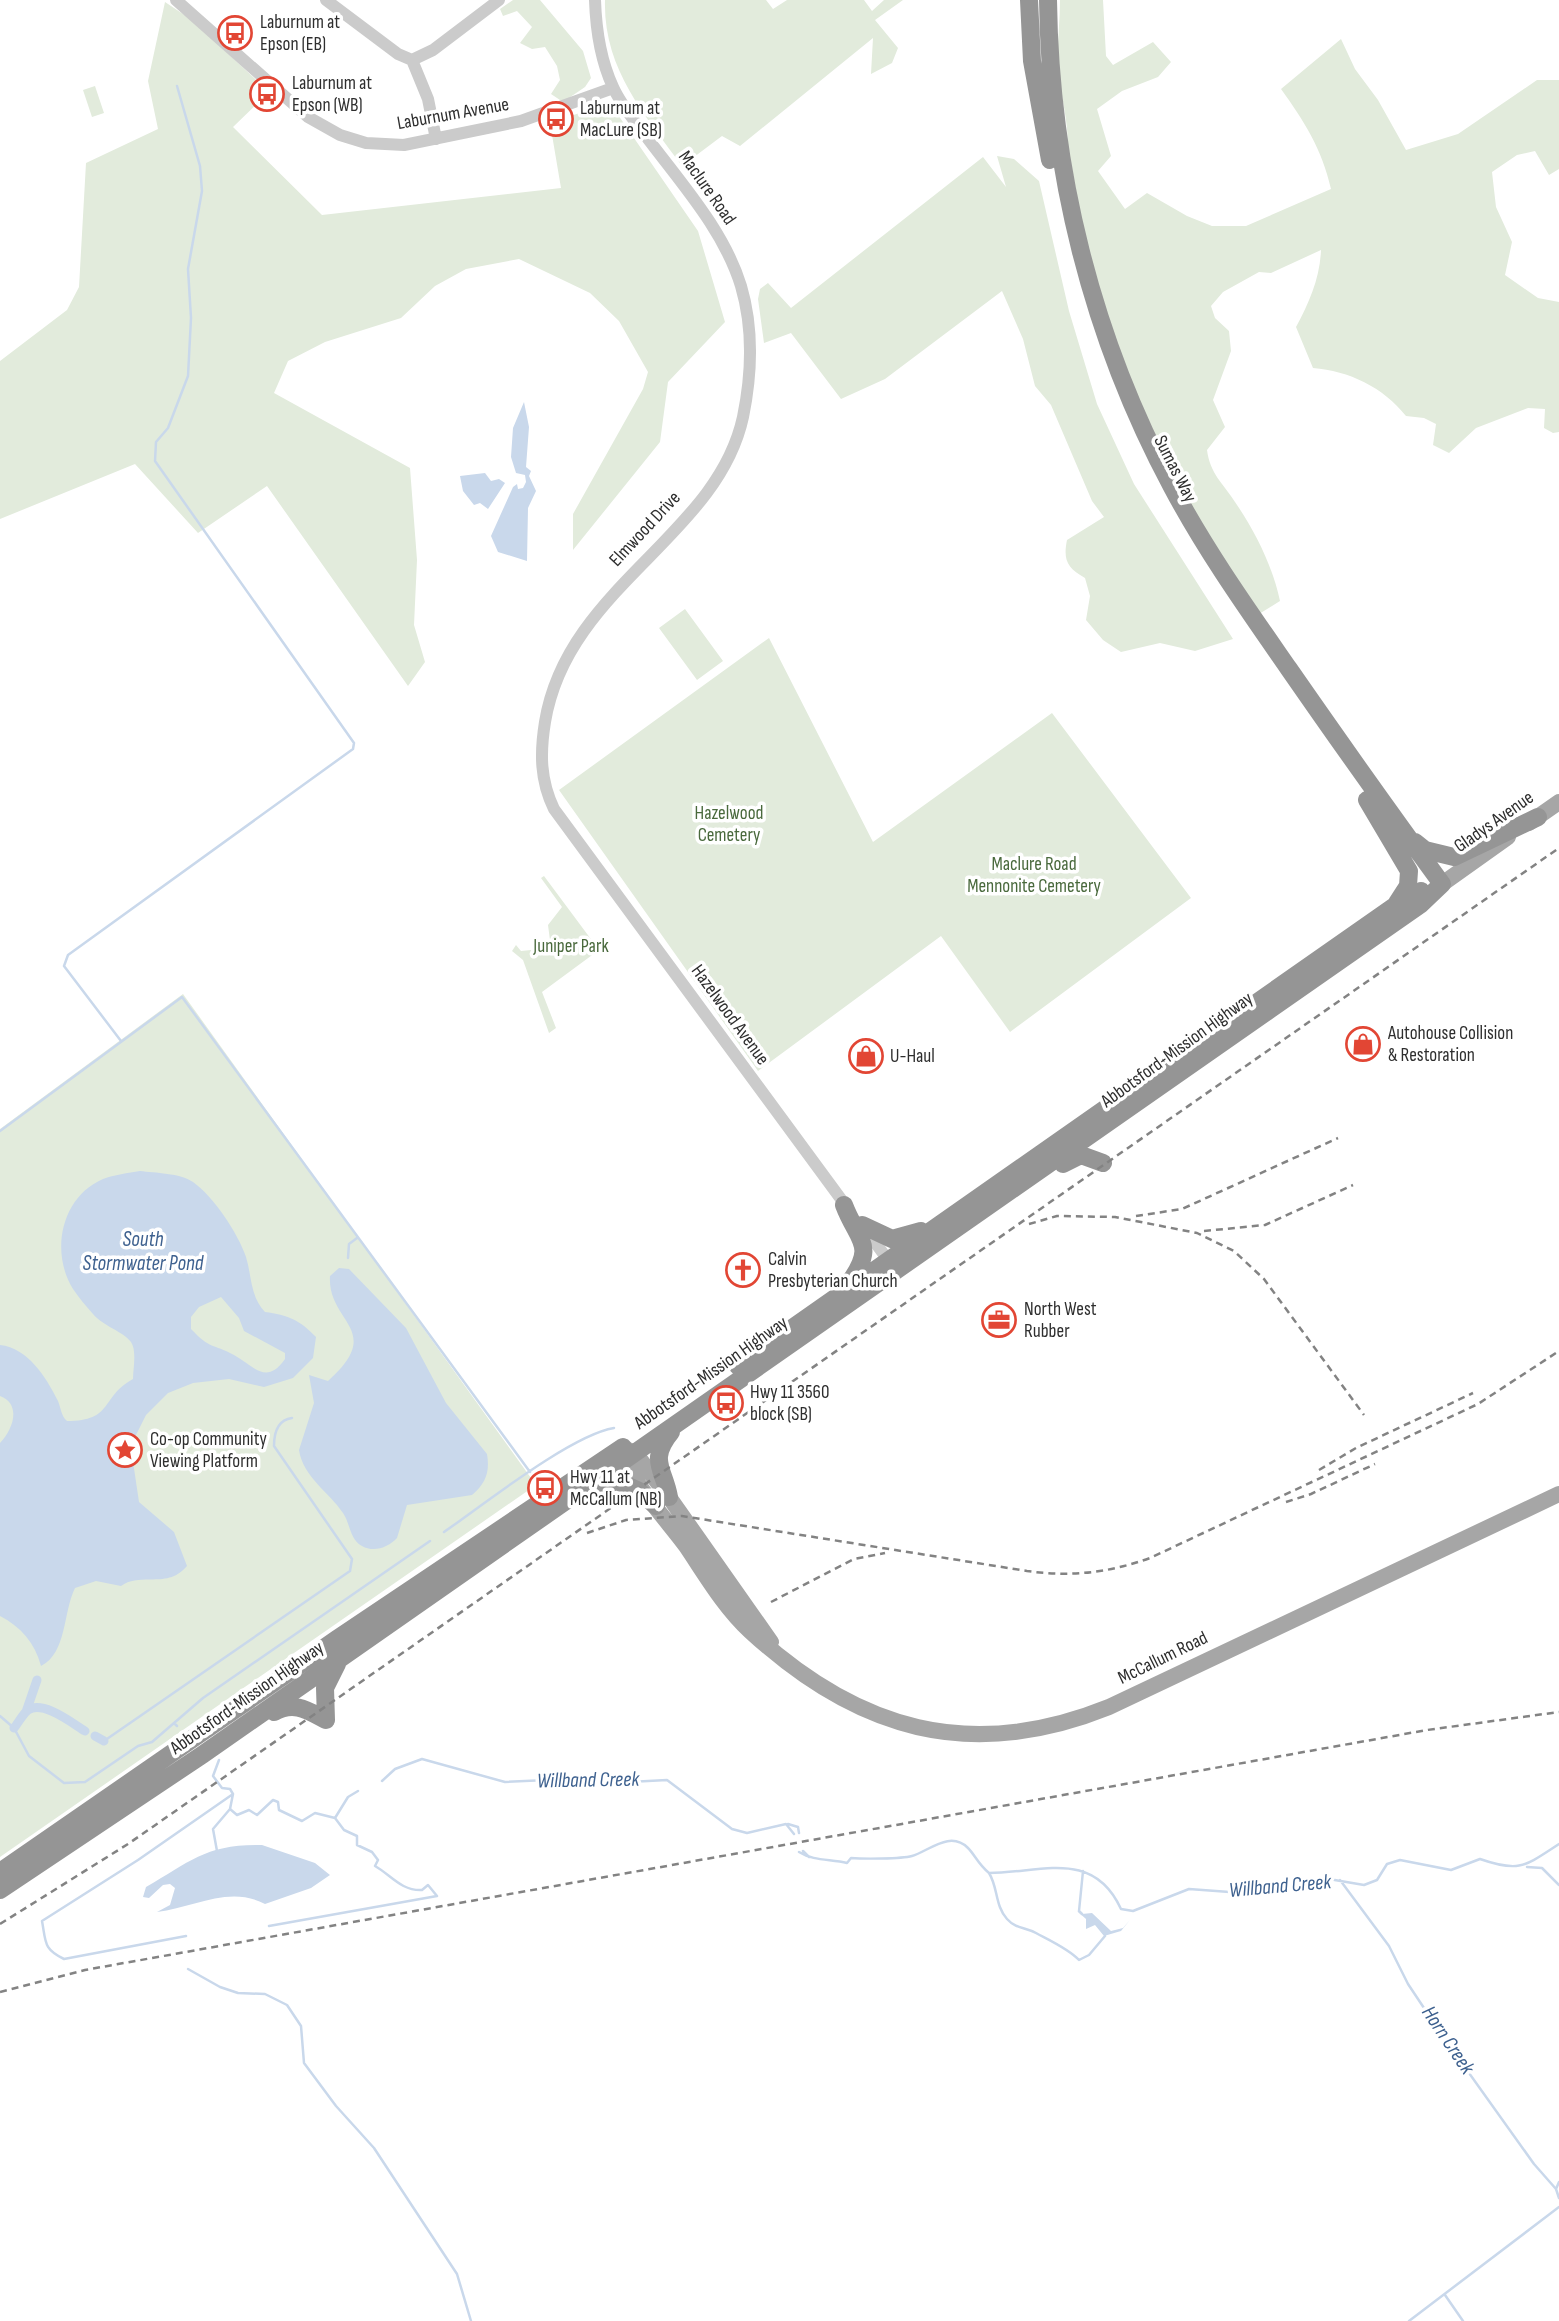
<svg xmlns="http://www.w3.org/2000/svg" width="1559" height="2321" font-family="'Sofia Sans Condensed',sans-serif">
  <rect width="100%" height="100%" fill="#fff"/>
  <!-- green -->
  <path fill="#e2ebdc" d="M513,0H540L583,51L591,78L585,87L563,102L551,94L560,80L557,66L545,47L532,49L520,43L532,27L517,11L503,16L500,9Z
    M605,0H766L773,9L787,0H864L872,11L884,0H903L875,20L898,48L892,63L871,74L873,38L740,146L722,136L682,166C644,114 603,68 605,0Z
    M1060,0H1103L1106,56L1113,65L1153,42L1171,62L1158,77L1122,91L1097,109L1111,156L1098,171L1125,209L1147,193L1187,216L1212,226H1246L1331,189C1322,149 1304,121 1281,89L1341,39L1355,69L1378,100L1406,150L1458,134L1537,80H1559V169L1549,175L1535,151L1517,155L1492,172L1496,207L1512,242L1505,275L1538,298L1559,302V432L1553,433L1544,428L1545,409L1528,408L1476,428L1449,453L1433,445L1436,424L1424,418L1406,416C1383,387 1349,371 1313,368L1296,327C1309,303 1320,278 1321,250L1271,273L1259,272L1223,292L1211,306L1215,318L1229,331L1231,351L1213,400L1225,427L1207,450C1210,474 1223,483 1235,502C1255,531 1273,567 1280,601L1259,614C1198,522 1142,427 1108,322C1089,266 1078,204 1068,146C1068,118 1060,93 1058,65C1057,44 1060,22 1060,0Z
    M165,2L192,20L269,92L233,127L322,215L561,188L550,123L606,104L614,109L698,231L725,322L668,382L660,442L573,550V514L643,389L648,372L619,321L590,293L519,259L466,269L435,286L401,318L325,342L288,361L274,393L410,468L417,560L414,625L425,662L408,686L267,486L198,533L135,464L0,519V361L67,310L79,287L86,163L158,129L148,81Z
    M95,86L104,113L92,117L83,90Z
    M997,156L1014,159L1039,181L1069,311L1097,404L1134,484L1233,639L1195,651L1160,643L1121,652L1103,640L1086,620L1090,596L1085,578C1067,568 1063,560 1067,540L1104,517L1092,501L1051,405L1035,386L1023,339L1002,291L885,379L841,399L791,333L764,343L758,299L760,289L768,283L791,308L983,157L1006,187Z
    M685,609L723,661L697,680L659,628Z
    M769,638L873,842L1052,713L1191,898L1010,1032L941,936L758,1071L559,790Z
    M544,876L599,950L542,992L556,1028L549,1033L523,960L512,951L516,945L521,951L551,948L548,925L562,907L541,878Z
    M183,994L536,1485L0,1857V1129Z"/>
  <!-- water -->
  <path fill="#c9d8eb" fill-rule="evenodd" d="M524,402L529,427L526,467L531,471L529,476L536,491L528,508L527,561L498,552L491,536L513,487L517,484L518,489L523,488L526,482L525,475L516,473L511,457L513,428Z
    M485,473L491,481L499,479L505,483L488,509L480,503L474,505L463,491L460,476Z
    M140,1171C155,1173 180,1173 193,1182C213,1196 238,1233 246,1257C252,1277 250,1296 265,1312C288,1315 300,1320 316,1337L313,1358L293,1378L264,1387L229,1379L193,1383L168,1393L146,1415L133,1441L132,1455L139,1502L174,1532L187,1566C167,1590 141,1571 121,1586L96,1581L75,1588C63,1612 67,1653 41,1666C35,1643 21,1627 0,1616V1443C13,1430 22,1404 0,1396V1345C28,1348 46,1377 58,1401C61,1408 61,1416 67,1421C114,1421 100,1397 133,1379C133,1369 137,1351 131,1342C124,1332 103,1326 93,1314C86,1306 79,1298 73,1289C50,1252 61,1197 103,1179C114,1175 128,1173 140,1171ZM221,1297L239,1318L244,1331L285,1353V1359C266,1386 254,1366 234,1355C212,1343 211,1350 191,1329V1317L199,1307Z
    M339,1268L349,1269L406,1328L446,1403L487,1454C490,1472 486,1483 472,1495L407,1505L397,1538C389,1547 374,1553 362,1546C350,1540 350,1523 343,1513C329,1492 303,1477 299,1450L314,1403L309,1375L328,1381C386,1329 327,1323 330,1276Z
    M262,1845L315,1863L330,1875L311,1888L265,1904C229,1885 193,1908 157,1912L170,1905L175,1888L170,1884L163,1885L149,1898L143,1897L146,1887C191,1861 206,1844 262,1845Z
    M1077,1911L1082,1914L1092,1913L1111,1931L1123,1928L1130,1920L1121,1931L1104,1936L1095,1925L1086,1929V1919Z"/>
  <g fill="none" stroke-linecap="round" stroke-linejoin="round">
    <!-- stream -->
    <path stroke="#c9d8eb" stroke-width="2.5" d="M121,1041L64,966L68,955L353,749L354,743L155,461L156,442L168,428L188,376L191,318L188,269L202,191L200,166L177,86
      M0,1131L182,997L530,1472
      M348,1258L349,1244L357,1238
      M444,1532C483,1505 571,1435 614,1428
      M0,1716L14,1728L29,1756L64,1783L85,1782L138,1746L152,1742L174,1723L177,1726
      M174,1723L203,1698L430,1541
      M104,1741L350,1571L352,1559L274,1446C274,1433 277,1420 292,1418
      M219,1760L213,1776L222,1788L230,1789L233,1794L230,1809L237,1815L249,1810L257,1815L273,1800L278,1802L279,1810L302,1821L315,1813L335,1818L348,1797L358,1791
      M382,1781L395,1769L422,1759L505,1782L614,1777L629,1782L667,1780L732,1829L747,1833L786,1824L794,1834
      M788,1824L798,1827L799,1833
      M217,1851L213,1829L230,1809
      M803,1851L809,1857
      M799,1852C813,1861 830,1859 847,1863L851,1858C863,1859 901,1859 912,1856C929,1851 950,1830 968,1848C975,1855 978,1864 989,1873C1040,1873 1093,1848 1121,1909L1133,1911L1189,1889L1243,1893L1323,1878L1364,1885L1377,1880L1387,1864L1400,1860L1451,1870L1480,1859C1520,1873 1525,1866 1559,1844
      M1527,1867L1542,1868L1559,1885
      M989,1873C998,1887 995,1906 1007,1919C1016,1929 1025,1927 1036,1933C1049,1940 1069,1949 1079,1960L1089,1955L1105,1936
      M1340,1880L1389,1946L1408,1984L1444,2038L1534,2164L1556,2189L1559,2198
      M1082,1914L1079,1911L1083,1871
      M269,1926L437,1896L428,1885L422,1890C401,1891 391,1875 375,1866L378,1860L372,1852L357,1845V1836L344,1830L335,1818
      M186,1936L64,1959C43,1949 46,1942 42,1921L138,1860L233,1794
      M188,1969L220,1987L238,1993L265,1994L287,2005L301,2026L304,2063L336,2106L374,2148L457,2274L471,2321
      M1556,2189L1559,2182
      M1445,2295L1463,2321
      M1409,2321L1559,2207"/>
    <!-- canal -->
    <path stroke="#c9d8eb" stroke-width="9" d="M26,1712L37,1680
      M14,1728C19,1722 22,1715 28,1710C43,1700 72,1723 85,1731
      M95,1736L104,1741"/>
    <!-- minor -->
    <path stroke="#cbcbcb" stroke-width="12" d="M176,0L308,117L340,135L366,143L404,145L521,121L613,88
      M326,0L398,54L412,60L433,50L499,0
      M595,0C596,30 600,59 613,87C621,105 634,120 645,135C680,182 724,230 741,286C754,330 752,373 743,417C717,537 567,587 545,722C540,753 540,780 554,809L849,1210
      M412,60L428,99L436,139
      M863,1226L888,1260"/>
    <!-- major -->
    <path stroke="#a6a6a6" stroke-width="16" d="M1529,823L1559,802
      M1442,884L1508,837
      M623,1448L635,1453L669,1497L771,1642
      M622,1449C628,1479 667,1520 686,1546C705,1574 724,1607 750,1631C857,1730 970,1763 1109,1707L1559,1494"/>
    <!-- highway -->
    <path stroke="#959595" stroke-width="18" d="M1029,0L1032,61L1050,160
      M1367,800L1409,871L1408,886L1397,903
      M1415,842L1425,850L1454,857L1538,817
      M1063,1164L1081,1155L1103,1163
      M844,1205C858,1242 877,1244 849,1283
      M862,1225L892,1239L921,1231
      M738,1366L1396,905L1421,891
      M596,1488L617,1481L639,1491L656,1506
      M669,1497C664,1469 648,1460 671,1432
      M274,1712C294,1701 307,1710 326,1720
      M326,1720L325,1688L337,1664
      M0,1872L337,1639L623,1447
      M0,1890L202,1755L1421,904L1442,884C1390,813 1339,741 1289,669C1248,610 1206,551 1172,487C1092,338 1050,169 1048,0"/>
    <!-- rail -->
    <path stroke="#838383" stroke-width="2.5" stroke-dasharray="7 5" stroke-linecap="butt" d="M1136,1216L1182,1209L1338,1138
      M1029,1224L1057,1216L1115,1217L1197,1233L1234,1251L1264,1279L1364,1415
      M1204,1231L1265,1225L1353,1185
      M1319,1470L1356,1448L1473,1393
      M1286,1502L1311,1494L1375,1464
      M587,1533L626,1520L682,1516L1027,1571C1071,1577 1108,1573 1150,1558L1478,1404L1559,1351
      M771,1602L854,1559L885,1553
      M0,1924L128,1844L1559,848
      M0,1992L85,1970L1427,1730L1559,1712"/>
  </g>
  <!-- icons -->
  <defs>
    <g id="bus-ring" transform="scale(1.75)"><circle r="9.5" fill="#fff" stroke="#e24634" stroke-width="1.5"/><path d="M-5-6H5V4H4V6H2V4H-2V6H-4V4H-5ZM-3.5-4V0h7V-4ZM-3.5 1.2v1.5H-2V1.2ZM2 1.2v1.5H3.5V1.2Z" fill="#e24634"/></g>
    <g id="shop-ring" transform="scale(1.75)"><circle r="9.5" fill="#fff" stroke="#e24634" stroke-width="1.5"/><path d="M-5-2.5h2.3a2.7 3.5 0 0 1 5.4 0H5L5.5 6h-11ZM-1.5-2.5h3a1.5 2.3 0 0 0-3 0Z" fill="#e24634"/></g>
    <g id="church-ring" transform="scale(1.75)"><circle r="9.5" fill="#fff" stroke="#e24634" stroke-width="1.5"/><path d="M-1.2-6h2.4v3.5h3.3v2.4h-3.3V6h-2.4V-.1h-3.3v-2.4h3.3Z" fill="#e24634"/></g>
    <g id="office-ring" transform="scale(1.75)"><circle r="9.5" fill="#fff" stroke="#e24634" stroke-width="1.5"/><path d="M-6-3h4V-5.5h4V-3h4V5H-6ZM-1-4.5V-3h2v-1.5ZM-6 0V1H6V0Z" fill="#e24634"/></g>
    <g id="sight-ring" transform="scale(1.75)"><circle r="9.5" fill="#fff" stroke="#e24634" stroke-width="1.5"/><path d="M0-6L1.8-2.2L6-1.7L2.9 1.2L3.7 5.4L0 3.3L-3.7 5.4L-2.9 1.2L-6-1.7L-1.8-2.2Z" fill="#e24634"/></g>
  </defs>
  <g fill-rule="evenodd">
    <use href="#bus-ring" x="235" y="33"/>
    <use href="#bus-ring" x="267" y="94"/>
    <use href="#bus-ring" x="556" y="119"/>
    <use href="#shop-ring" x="1363" y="1044"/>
    <use href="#shop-ring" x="866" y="1056"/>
    <use href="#church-ring" x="743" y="1270"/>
    <use href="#office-ring" x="999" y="1320"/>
    <use href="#bus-ring" x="726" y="1403"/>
    <use href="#sight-ring" x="125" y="1450"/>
    <use href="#bus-ring" x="545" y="1488"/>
  </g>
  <g text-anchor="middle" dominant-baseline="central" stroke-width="7" stroke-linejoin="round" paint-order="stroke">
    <!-- poi labels -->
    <g font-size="19" fill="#2e2e2e" stroke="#fff" text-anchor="start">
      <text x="260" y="22">Laburnum at<tspan x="260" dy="22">Epson (EB)</tspan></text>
      <text x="292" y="83">Laburnum at<tspan x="292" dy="22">Epson (WB)</tspan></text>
      <text x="580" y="108">Laburnum at<tspan x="580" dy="22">MacLure (SB)</tspan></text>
      <text x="1388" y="1033">Autohouse Collision<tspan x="1388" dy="22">&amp; Restoration</tspan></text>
      <text x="890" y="1056">U-Haul</text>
      <text x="768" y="1259">Calvin<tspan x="768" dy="22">Presbyterian Church</tspan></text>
      <text x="1024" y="1309">North West<tspan x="1024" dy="22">Rubber</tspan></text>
      <text x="750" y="1392">Hwy 11 3560<tspan x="750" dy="22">block (SB)</tspan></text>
      <text x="150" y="1439">Co-op Community<tspan x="150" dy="22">Viewing Platform</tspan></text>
      <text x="570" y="1477">Hwy 11 at<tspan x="570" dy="22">McCallum (NB)</tspan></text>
    </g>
    <!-- street labels -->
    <g font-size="19" fill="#2e2e2e" stroke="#fff">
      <text transform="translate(453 114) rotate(-10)">Laburnum Avenue</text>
      <text transform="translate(707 188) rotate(55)">Maclure Road</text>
      <text transform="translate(1175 469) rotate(63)">Sumas Way</text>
      <text transform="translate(645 529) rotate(-47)">Elmwood Drive</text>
      <text transform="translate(1494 822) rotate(-35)">Gladys Avenue</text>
      <text transform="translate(730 1015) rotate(54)">Hazelwood Avenue</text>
      <text transform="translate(1177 1050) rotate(-36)">Abbotsford-Mission Highway</text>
      <text transform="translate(711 1373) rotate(-35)">Abbotsford-Mission Highway</text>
      <text transform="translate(1163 1658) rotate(-26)">McCallum Road</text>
      <text transform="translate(247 1698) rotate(-35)">Abbotsford-Mission Highway</text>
    </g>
    <!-- park labels -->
    <g font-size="19" fill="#49693c" stroke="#fff">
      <text x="729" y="813">Hazelwood<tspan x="729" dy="22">Cemetery</tspan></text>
      <text x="1034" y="864">Maclure Road<tspan x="1034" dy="22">Mennonite Cemetery</tspan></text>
      <text x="571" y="946">Juniper Park</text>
    </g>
    <!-- water labels -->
    <g font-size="21" font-style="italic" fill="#3e618f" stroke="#fff">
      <text x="143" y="1239">South<tspan x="143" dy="24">Stormwater Pond</tspan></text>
      <text transform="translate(588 1780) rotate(-1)">Willband Creek</text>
      <text transform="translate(1280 1886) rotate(-5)">Willband Creek</text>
      <text transform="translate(1448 2040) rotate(56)">Horn Creek</text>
    </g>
  </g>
</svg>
